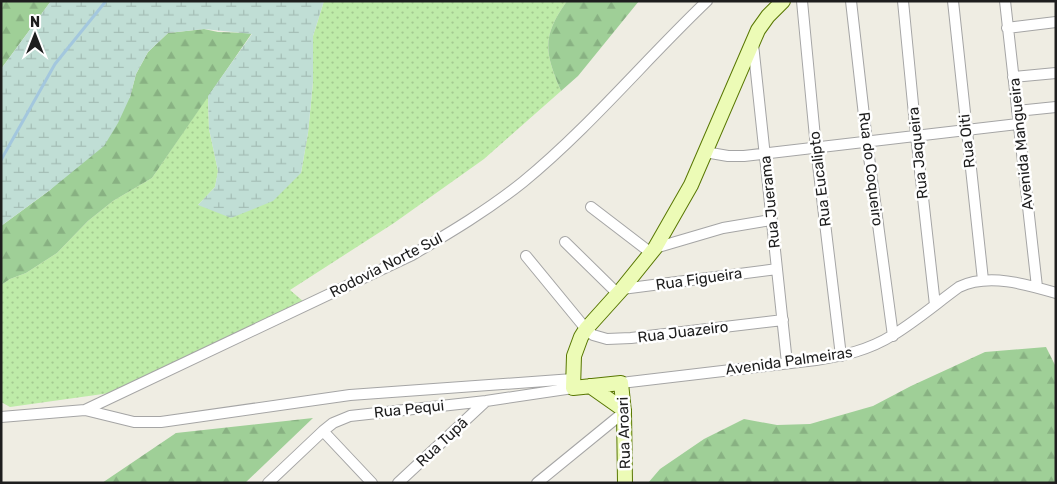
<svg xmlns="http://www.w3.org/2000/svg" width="1057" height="484" font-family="Rubik,sans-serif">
  <defs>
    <pattern id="grass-dots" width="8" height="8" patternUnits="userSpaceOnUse" patternTransform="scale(1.25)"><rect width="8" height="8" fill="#beeba8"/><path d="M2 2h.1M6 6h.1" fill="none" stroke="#a3c990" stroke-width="1.8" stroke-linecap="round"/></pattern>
    <pattern id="forest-firs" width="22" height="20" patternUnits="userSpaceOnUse" patternTransform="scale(1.25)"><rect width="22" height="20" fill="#9fcf97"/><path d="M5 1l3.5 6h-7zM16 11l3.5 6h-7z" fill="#88b182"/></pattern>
    <pattern id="wetland-marsh" width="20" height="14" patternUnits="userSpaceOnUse" patternTransform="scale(1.25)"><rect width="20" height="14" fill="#c0ded5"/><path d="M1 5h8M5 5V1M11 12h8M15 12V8" fill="none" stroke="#a5beb6"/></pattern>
  </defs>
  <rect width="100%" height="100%" fill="#efede3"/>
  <!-- grass -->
  <path fill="url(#grass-dots)" d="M324,1H567C541,37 545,53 561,91L484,159L394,223L290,290L304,302L110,393L10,407L1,402V285L10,279L26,273L57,253L88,221L113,201L152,178L208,96L209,129L218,171L215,187L198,205L301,173L308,133L313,82V36Z"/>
  <!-- forest -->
  <path fill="url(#forest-firs)" d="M1,1H51L1,69Z
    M567,1H639L578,76L561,91C545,53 541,37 567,1Z
    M204,29L218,32L252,33L152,178L113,201L88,221L57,253L26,273L10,279L1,285V226L50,190L130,97L136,74L148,52L168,33Z
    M1046,347L1056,367V483H648L660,469L704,439L744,419L777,425L810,424L873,406L911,386L985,352Z
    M313,418L245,483H102L176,433Z"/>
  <!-- wetland -->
  <path fill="url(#wetland-marsh)" d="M51,1H324L313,36V82L308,133L301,173L273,201L231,218L198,205L215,187L218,171L209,129L208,96L252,34L204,29L168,33L148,52L136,74L130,97L118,123L104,146L50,190L1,226V69Z"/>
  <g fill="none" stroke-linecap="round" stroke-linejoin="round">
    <!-- stream -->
    <path stroke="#a3c7de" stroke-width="3" d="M1,160L55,64L106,1"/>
    <!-- street casing -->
    <g stroke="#a5a5a5" stroke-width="12">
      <path id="street" d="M802,1L816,148L841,356
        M851,1L867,142L893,336
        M903,1L916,135L935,305
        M953,1L983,280
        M1005,1L1037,287
        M1007,28L1056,22
        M753,44L787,363
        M1013,77L1056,73
        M1017,111L1056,107
        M705,152L728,156H744L1018,124
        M591,207L651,253
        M565,242L618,294
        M655,248L723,228L771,220
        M526,256L586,329L593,335L607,339L631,338L783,320
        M622,289L777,269
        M621,383L816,360C843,356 869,350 893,335C916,321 937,303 959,287C988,273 1026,284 1056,293
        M85,410L134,422H161L350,395L573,379
        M1,417L85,410L412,255C451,232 488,210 523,182C590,127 645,60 707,1
        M323,431L372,483
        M268,483L323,431L333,423L350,416L486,401L573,388
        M398,483L486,401
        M537,483L624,412"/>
    </g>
    <!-- secondary casing -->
    <g stroke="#587702" stroke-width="16">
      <path id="secondary" d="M621,383L573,388L574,356L581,337L586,329L622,289L655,248L691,185L758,30L768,16L783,1
        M621,383L624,412L625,483
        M590,386L624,410"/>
    </g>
    <!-- street -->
    <use href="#street" stroke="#fff" stroke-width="10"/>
    <!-- secondary -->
    <use href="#secondary" stroke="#ecfbb6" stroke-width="14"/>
  </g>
  <g text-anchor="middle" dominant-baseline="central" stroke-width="5" stroke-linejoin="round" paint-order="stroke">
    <!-- street labels -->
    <g font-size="15" fill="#1e1e1e" stroke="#fff">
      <text transform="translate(967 141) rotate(-96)">Rua Oiti</text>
      <text transform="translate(1021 144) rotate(-96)">Avenida Mangueira</text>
      <text transform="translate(918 153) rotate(-96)">Rua Jaqueira</text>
      <text transform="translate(871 169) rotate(83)">Rua do Coqueiro</text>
      <text transform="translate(820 179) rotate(-97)">Rua Eucalipto</text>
      <text transform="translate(770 202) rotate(-96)">Rua Juerama</text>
      <text transform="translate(386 265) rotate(-27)">Rodovia Norte Sul</text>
      <text transform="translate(699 279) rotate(-8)">Rua Figueira</text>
      <text transform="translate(683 332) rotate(-7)">Rua Juazeiro</text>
      <text transform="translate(789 361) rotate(-8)">Avenida Palmeiras</text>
      <text transform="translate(409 409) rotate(-6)">Rua Pequi</text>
      <text transform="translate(624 433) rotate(-92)">Rua Aroari</text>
      <text transform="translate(442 442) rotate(-43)">Rua Tupã</text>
    </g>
  </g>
  <!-- border -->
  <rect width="1057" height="484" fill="none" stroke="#1e1e1e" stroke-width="5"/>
  <!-- north arrow -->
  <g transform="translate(35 35)" stroke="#ffffff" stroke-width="4" paint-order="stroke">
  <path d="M0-4L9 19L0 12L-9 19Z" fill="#1e1e1e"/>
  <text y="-8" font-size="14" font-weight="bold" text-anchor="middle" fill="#1e1e1e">N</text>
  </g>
</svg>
